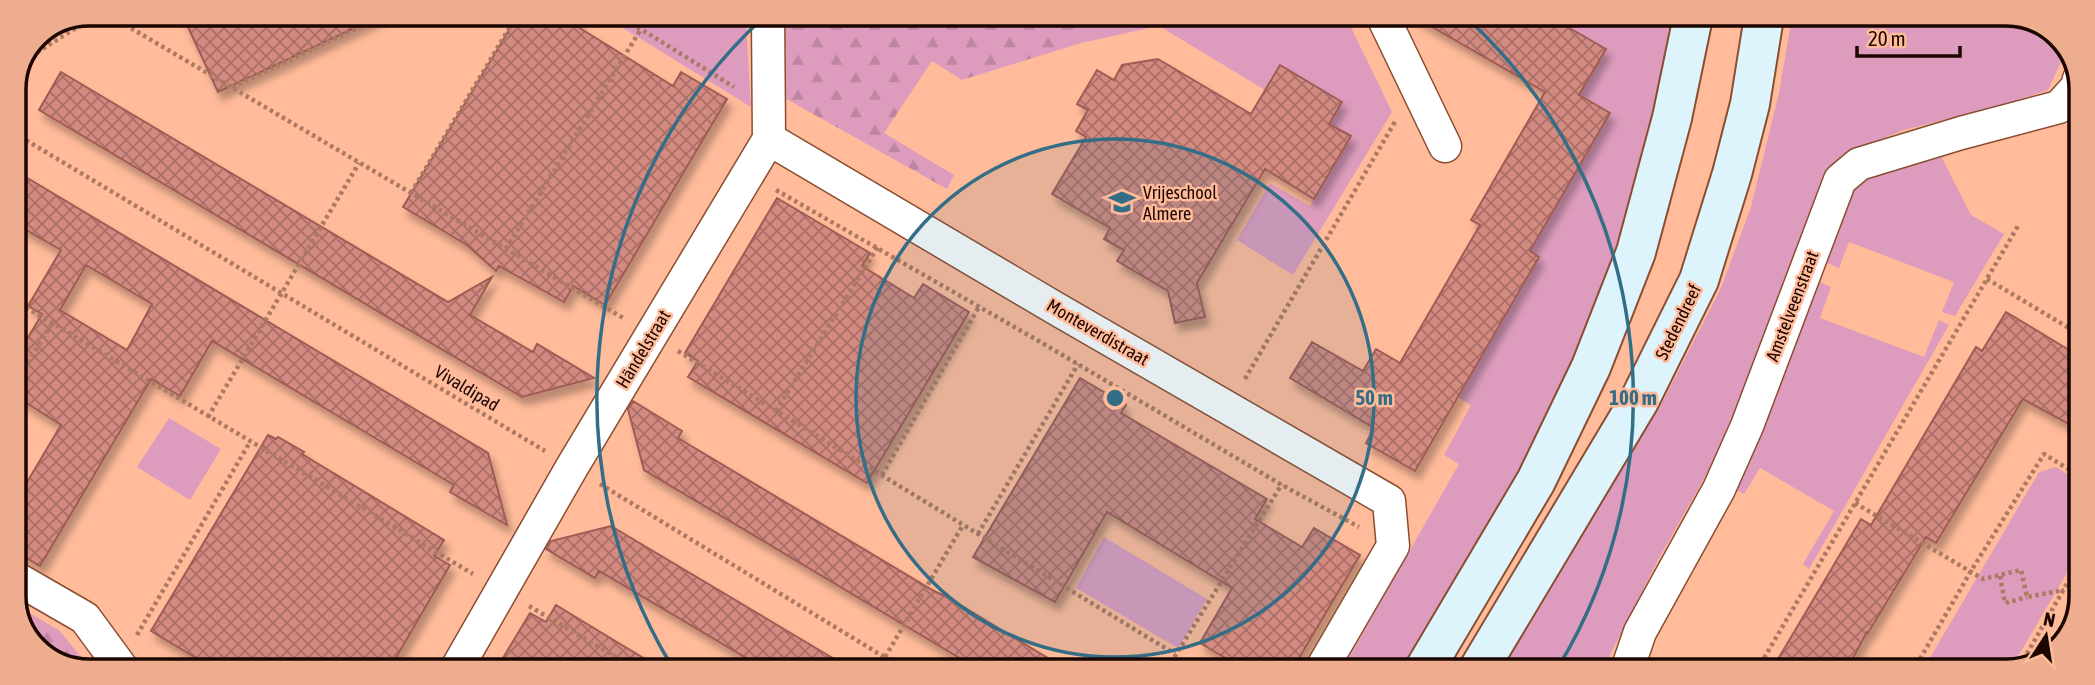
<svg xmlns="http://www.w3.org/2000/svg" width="2095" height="685" font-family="'Asap Condensed',sans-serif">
  <defs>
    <pattern id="forest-firs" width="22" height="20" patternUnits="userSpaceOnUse" patternTransform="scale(1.75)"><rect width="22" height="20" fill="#dd9cbd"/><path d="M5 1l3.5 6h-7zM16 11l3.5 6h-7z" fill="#bd85a1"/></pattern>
    <pattern id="building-cross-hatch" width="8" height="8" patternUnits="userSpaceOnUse" patternTransform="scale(1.75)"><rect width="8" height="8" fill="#d28a81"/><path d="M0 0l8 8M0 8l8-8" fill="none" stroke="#aa6f67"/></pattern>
    <filter id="shadow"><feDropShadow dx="4.5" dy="8" stdDeviation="3.5" flood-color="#0004"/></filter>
  </defs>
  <rect width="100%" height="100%" fill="#ffbb9a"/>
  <!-- green -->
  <path fill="#dd9cbd" d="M602,15H724L746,23L751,107Z
    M1102,16L1346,17L1392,112L1293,275L1237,240L1270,183L1310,206L1350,137L1329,124L1342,103L1280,66L1265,90L1159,26L1081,43L1074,22Z
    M1552,17H1680C1654,118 1632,221 1593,319C1545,443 1472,556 1404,670H1342L1459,464L1444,455L1471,405L1458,397L1539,257L1530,251L1610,114L1579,95L1605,49Z
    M1792,17L2029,18L2063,41L2061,62L2048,90L2006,104L1904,130L1843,154L1828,170L1772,316L1761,350L1711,466L1658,560L1608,659L1578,664L1574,670H1502L1665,397L1721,288L1751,207L1779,93Z
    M1940,154L1971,215L2004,234L1955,316L1942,312L1954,282L1849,242L1839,268L1819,259L1845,197L1870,172Z
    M1811,278L1831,287L1820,318L1924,357L1939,320L1949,325L1809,569L1803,564L1834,511L1760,468L1744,494L1731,487Z
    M169,418L221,449L190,500L137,467Z
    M2056,467L2078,481V554L2010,670L1929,671L1927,663L2039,472Z
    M1104,537L1207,599L1178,648L1076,588Z"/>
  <!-- forest -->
  <path fill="url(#forest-firs)" d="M794,15L1102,16L1074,22L1081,43L962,80L932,61L884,133L954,175L947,189L781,96L777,19Z
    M16,605L60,631L89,667H66L30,642Z"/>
  <!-- building -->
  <path fill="url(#building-cross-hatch)" stroke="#9f5b54" stroke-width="2" fill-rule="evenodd" filter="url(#shadow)" d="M182,14H233L382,15L218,92Z
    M518,15H581L575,25L673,86L681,72L727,99L605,305L573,286L564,302L499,266L496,271L467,245L403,207Z
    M1415,17H1550L1606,49L1579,95L1610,113L1530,251L1539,257L1415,471L1366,443L1374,428L1290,378L1312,342L1363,371L1376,349L1400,363L1480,225L1471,220L1545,92Z
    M1158,59L1251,114L1280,65L1342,102L1329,124L1351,136L1314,199L1265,169L1197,283L1205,317L1175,323L1168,291L1117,261L1124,250L1104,239L1110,228L1052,194L1086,137L1076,131L1088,110L1077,104L1097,70L1114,80L1122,65Z
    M61,72L448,302L492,277L470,315L533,352L537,344L594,378L522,397L39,110Z
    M14,170L488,453L507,525L450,492L454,485L212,341L180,396L151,379L40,566L14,550V504L61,425L14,395V361L42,314L28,306L61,250L14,223ZM86,265L152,304L127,350L60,310Z
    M777,198L870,253L862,266L914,298L923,284L969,312L867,483L688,377L698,361L685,353Z
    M2006,312L2079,356L2078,429L2023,399L1936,543L1926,537L1868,633L1867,632L1846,671H1771L1861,519L1871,525L1976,347L1982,351Z
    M1080,378L1126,405L1121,413L1267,499L1255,519L1302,547L1314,528L1360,555L1292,670L1244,669L1200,643L1232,588L1107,512L1055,602L973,557Z
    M633,401L682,431L678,438L934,591L947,597L1066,669H978L644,470L628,409Z
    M268,435L276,439L278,437L304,452L302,454L444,540L434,556L450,565L390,668L211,667L151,631Z
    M611,526L799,638L851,669H765L599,571L595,578L546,549L551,541Z
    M556,605L597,630L660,668H497L530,613L546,622Z"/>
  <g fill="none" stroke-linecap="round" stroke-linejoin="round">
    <!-- street casing -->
    <g stroke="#894e30" stroke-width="35">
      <path id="street" d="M1383,17L1445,146
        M769,139L1055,308L1389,501L1393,546L1321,670
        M14,577L85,618L121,667
        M457,668L572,467L769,139L768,15
        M1627,670L1640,632L1719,489L1747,426L1840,180L1859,164L1961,133L2059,107L2077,87L2079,79"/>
    </g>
    <!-- secondary casing -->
    <g stroke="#894e30" stroke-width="42">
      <path id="secondary" d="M1424,670L1536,481L1591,367L1636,252L1672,118L1693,17
        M1478,670L1639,401L1699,280L1732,174L1750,104L1764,17"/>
    </g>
    <!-- path -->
    <path stroke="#ac7962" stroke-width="4.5" stroke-dasharray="3.5 3.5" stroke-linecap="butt" d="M107,14L625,319
      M612,15L641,29L734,87
      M25,60L79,26L108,14
      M232,87L385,15
      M14,133L545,451
      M776,190L1037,340L1282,485L1359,527
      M411,193L517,15
      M506,249L641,29
      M1987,279L2079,334
      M14,300L473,574
      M678,351L1175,654
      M1245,379L1396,120
      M14,387L52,323
      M776,411L879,245
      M208,417L359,163
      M882,475L980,305
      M600,484L904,669
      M1855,503L1983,579L2021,570L2027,597L2064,590
      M978,534L1078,364
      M2000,576L2005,603L2027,597
      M529,606L635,668
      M137,635L250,442
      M2020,666L2077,566
      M878,669L963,525
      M1167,669L1282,484
      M1757,670L2018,226
      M1913,671L1971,571L2044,454L2078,475"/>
    <!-- street -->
    <use href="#street" stroke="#fff" stroke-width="32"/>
    <!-- secondary -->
    <use href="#secondary" stroke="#ddf4fd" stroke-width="38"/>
  </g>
  <!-- distance rings -->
  <circle cx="1115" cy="398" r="259" fill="#336e86" fill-opacity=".12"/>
  <g fill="none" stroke="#336e86" stroke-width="3.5">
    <circle cx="1115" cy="398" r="259"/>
    <path d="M671 665A518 518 0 0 1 765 16M1468 19A518 518 0 0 1 1557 669"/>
  </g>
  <!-- icons -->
  <defs>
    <g id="school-bare" transform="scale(2.1)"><path d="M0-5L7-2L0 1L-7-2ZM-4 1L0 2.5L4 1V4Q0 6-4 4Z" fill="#336e86" stroke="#ffbb9a" stroke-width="2.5" paint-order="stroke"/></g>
  </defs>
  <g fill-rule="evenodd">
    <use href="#school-bare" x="1122" y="202"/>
  </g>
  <g text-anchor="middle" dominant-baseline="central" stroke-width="5" stroke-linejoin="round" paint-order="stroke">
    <!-- poi labels -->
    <g font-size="18" fill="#1c0600" stroke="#ffbb9a" text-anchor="start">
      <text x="1143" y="192">Vrijeschool<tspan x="1143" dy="21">Almere</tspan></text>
    </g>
    <!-- street labels -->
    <g font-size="18" fill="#1c0600" stroke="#ffbb9a">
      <text transform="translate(1792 306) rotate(-69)">Amstelveenstraat</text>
      <text transform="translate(1678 322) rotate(-64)">Stedendreef</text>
      <text transform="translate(1098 332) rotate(30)">Monteverdistraat</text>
      <text transform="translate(643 349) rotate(-59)">Händelstraat</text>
      <text transform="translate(467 388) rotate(31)">Vivaldipad</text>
    </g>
  </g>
  <!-- crop -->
  <path d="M0 0H2095V685H0ZM89 26H2006A63 63 0 0 1 2069 89V596A63 63 0 0 1 2006 659H89A63 63 0 0 1 26 596V89A63 63 0 0 1 89 26Z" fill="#edad8e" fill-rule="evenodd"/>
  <path fill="none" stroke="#1c0600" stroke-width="3.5" d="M89 26H2006A63 63 0 0 1 2069 89V596A63 63 0 0 1 2006 659H89A63 63 0 0 1 26 596V89A63 63 0 0 1 89 26Z"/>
  <circle cx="1115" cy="398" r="10" fill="#336e86" stroke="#ffbb9a" stroke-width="3.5"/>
  <g font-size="21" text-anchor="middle" font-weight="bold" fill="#336e86" stroke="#ffbb9a" stroke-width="5" stroke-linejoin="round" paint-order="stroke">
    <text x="1374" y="405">50 m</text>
    <text x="1633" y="405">100 m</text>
  </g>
  <!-- north arrow -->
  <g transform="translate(2046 636) rotate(12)" stroke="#ffbb9a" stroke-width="5" paint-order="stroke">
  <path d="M0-5L12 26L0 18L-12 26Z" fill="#1c0600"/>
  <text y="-10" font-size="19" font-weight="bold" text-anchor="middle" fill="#1c0600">N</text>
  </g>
  <!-- scale -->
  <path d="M1857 46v10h103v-10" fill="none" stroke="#1c0600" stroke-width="3.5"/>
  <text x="1868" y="46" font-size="21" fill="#1c0600" stroke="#ffbb9a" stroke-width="5" paint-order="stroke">20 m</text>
</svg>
